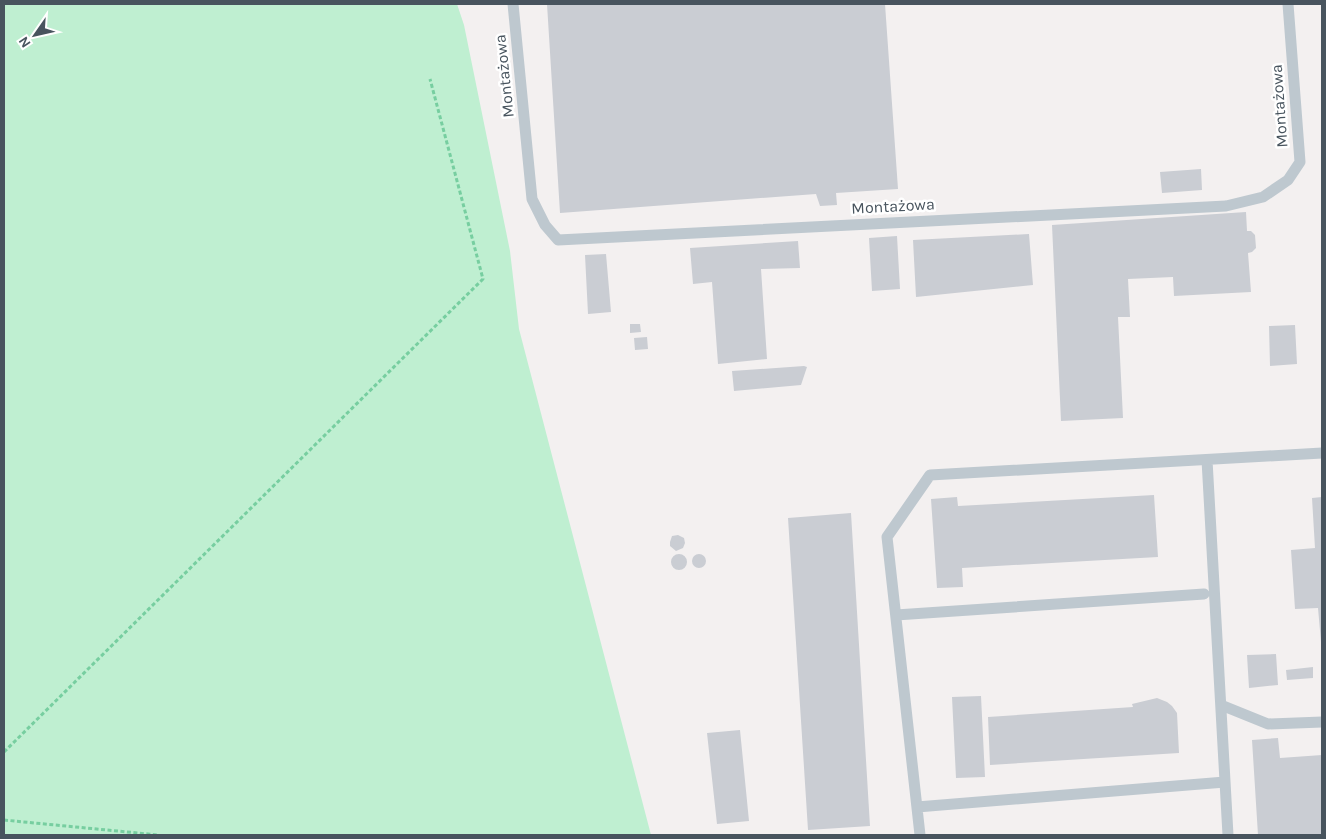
<svg xmlns="http://www.w3.org/2000/svg" width="1326" height="839" font-family="Karla,sans-serif">
  <rect width="100%" height="100%" fill="#f3f0f0"/>
  <!-- green -->
  <path fill="#bfefd1" d="M4,4H457L464,25L510,251L519,329L651,835H4Z"/>
  <!-- building -->
  <path fill="#cacdd3" d="M547,4H885L898,189L836,193L837,205L820,206L816,194L560,213Z
    M1201,169L1202,190L1162,193L1160,172Z
    M1246,212L1247,231H1251L1255,235L1256,248L1252,252L1248,253L1251,292L1174,296L1173,277L1128,279L1130,317H1118L1123,418L1061,421L1052,225Z
    M1029,234L1033,285L916,297L913,240Z
    M897,236L900,289L872,291L869,238Z
    M798,241L800,268L761,269L767,359L718,364L712,282L693,284L690,248Z
    M606,254L611,312L588,314L585,255Z
    M630,324H640L641,332L630,333Z
    M1295,325L1297,364L1270,366L1269,326Z
    M647,337L648,349L635,350L634,338Z
    M804,366L807,367L801,385L734,391L732,371Z
    M1154,495L1158,557L962,568L963,587L937,588L931,499L957,497L958,506Z
    M1322,497V642H1321L1318,608L1295,609L1291,550L1315,548L1312,498Z
    M851,513L870,826L808,830L788,518Z
    M678,535L684,538L685,543L683,548L676,551L670,546V542L672,536Z
    M692 561a7 7 0 1 1 14 0a7 7 0 1 1-14 0Z
    M671 562a8 8 0 1 1 16 0a8 8 0 1 1-16 0Z
    M1276,654L1278,685L1249,688L1247,655Z
    M1313,667V678L1287,680L1286,670Z
    M981,696L985,777L956,778L952,697Z
    M1157,698L1167,702L1172,706L1177,713L1179,753L990,765L988,717L1133,707L1132,704Z
    M740,730L749,821L717,824L707,733Z
    M1278,738L1280,758L1322,755V835H1258L1252,740Z"/>
  <g fill="none" stroke-linecap="round" stroke-linejoin="round">
    <!-- path -->
    <path stroke="#77cea0" stroke-width="3" stroke-dasharray="4 2.5" stroke-linecap="butt" d="M4,752L483,279L430,79
      M4,820L158,835"/>
    <!-- lane -->
    <path stroke="#bec8cf" stroke-width="11" d="M513,4L532,199L545,225L558,240L1226,206L1263,197L1288,180L1300,162L1288,4
      M1207,460L1228,835
      M896,615L1204,594
      M1221,705L1268,724L1322,722
      M917,807L1225,782
      M920,835L887,537L930,475L1322,453"/>
  </g>
  <g text-anchor="middle" dominant-baseline="central" stroke-width="5" stroke-linejoin="round" paint-order="stroke">
    <!-- street labels -->
    <g font-size="16" fill="#48545e" stroke="#fff">
      <text transform="translate(504 76) rotate(-96)">Montażowa</text>
      <text transform="translate(1279 106) rotate(-94)">Montażowa</text>
      <text transform="translate(893 206) rotate(-3)">Montażowa</text>
    </g>
  </g>
  <!-- border -->
  <rect width="1326" height="839" fill="none" stroke="#48545e" stroke-width="10"/>
  <!-- north arrow -->
  <g transform="translate(35 35) rotate(236)" stroke="#ffffff" stroke-width="4" paint-order="stroke">
  <path d="M0-4L9 19L0 12L-9 19Z" fill="#48545e"/>
  <text y="-8" font-size="14" font-weight="bold" text-anchor="middle" fill="#48545e">N</text>
  </g>
</svg>
